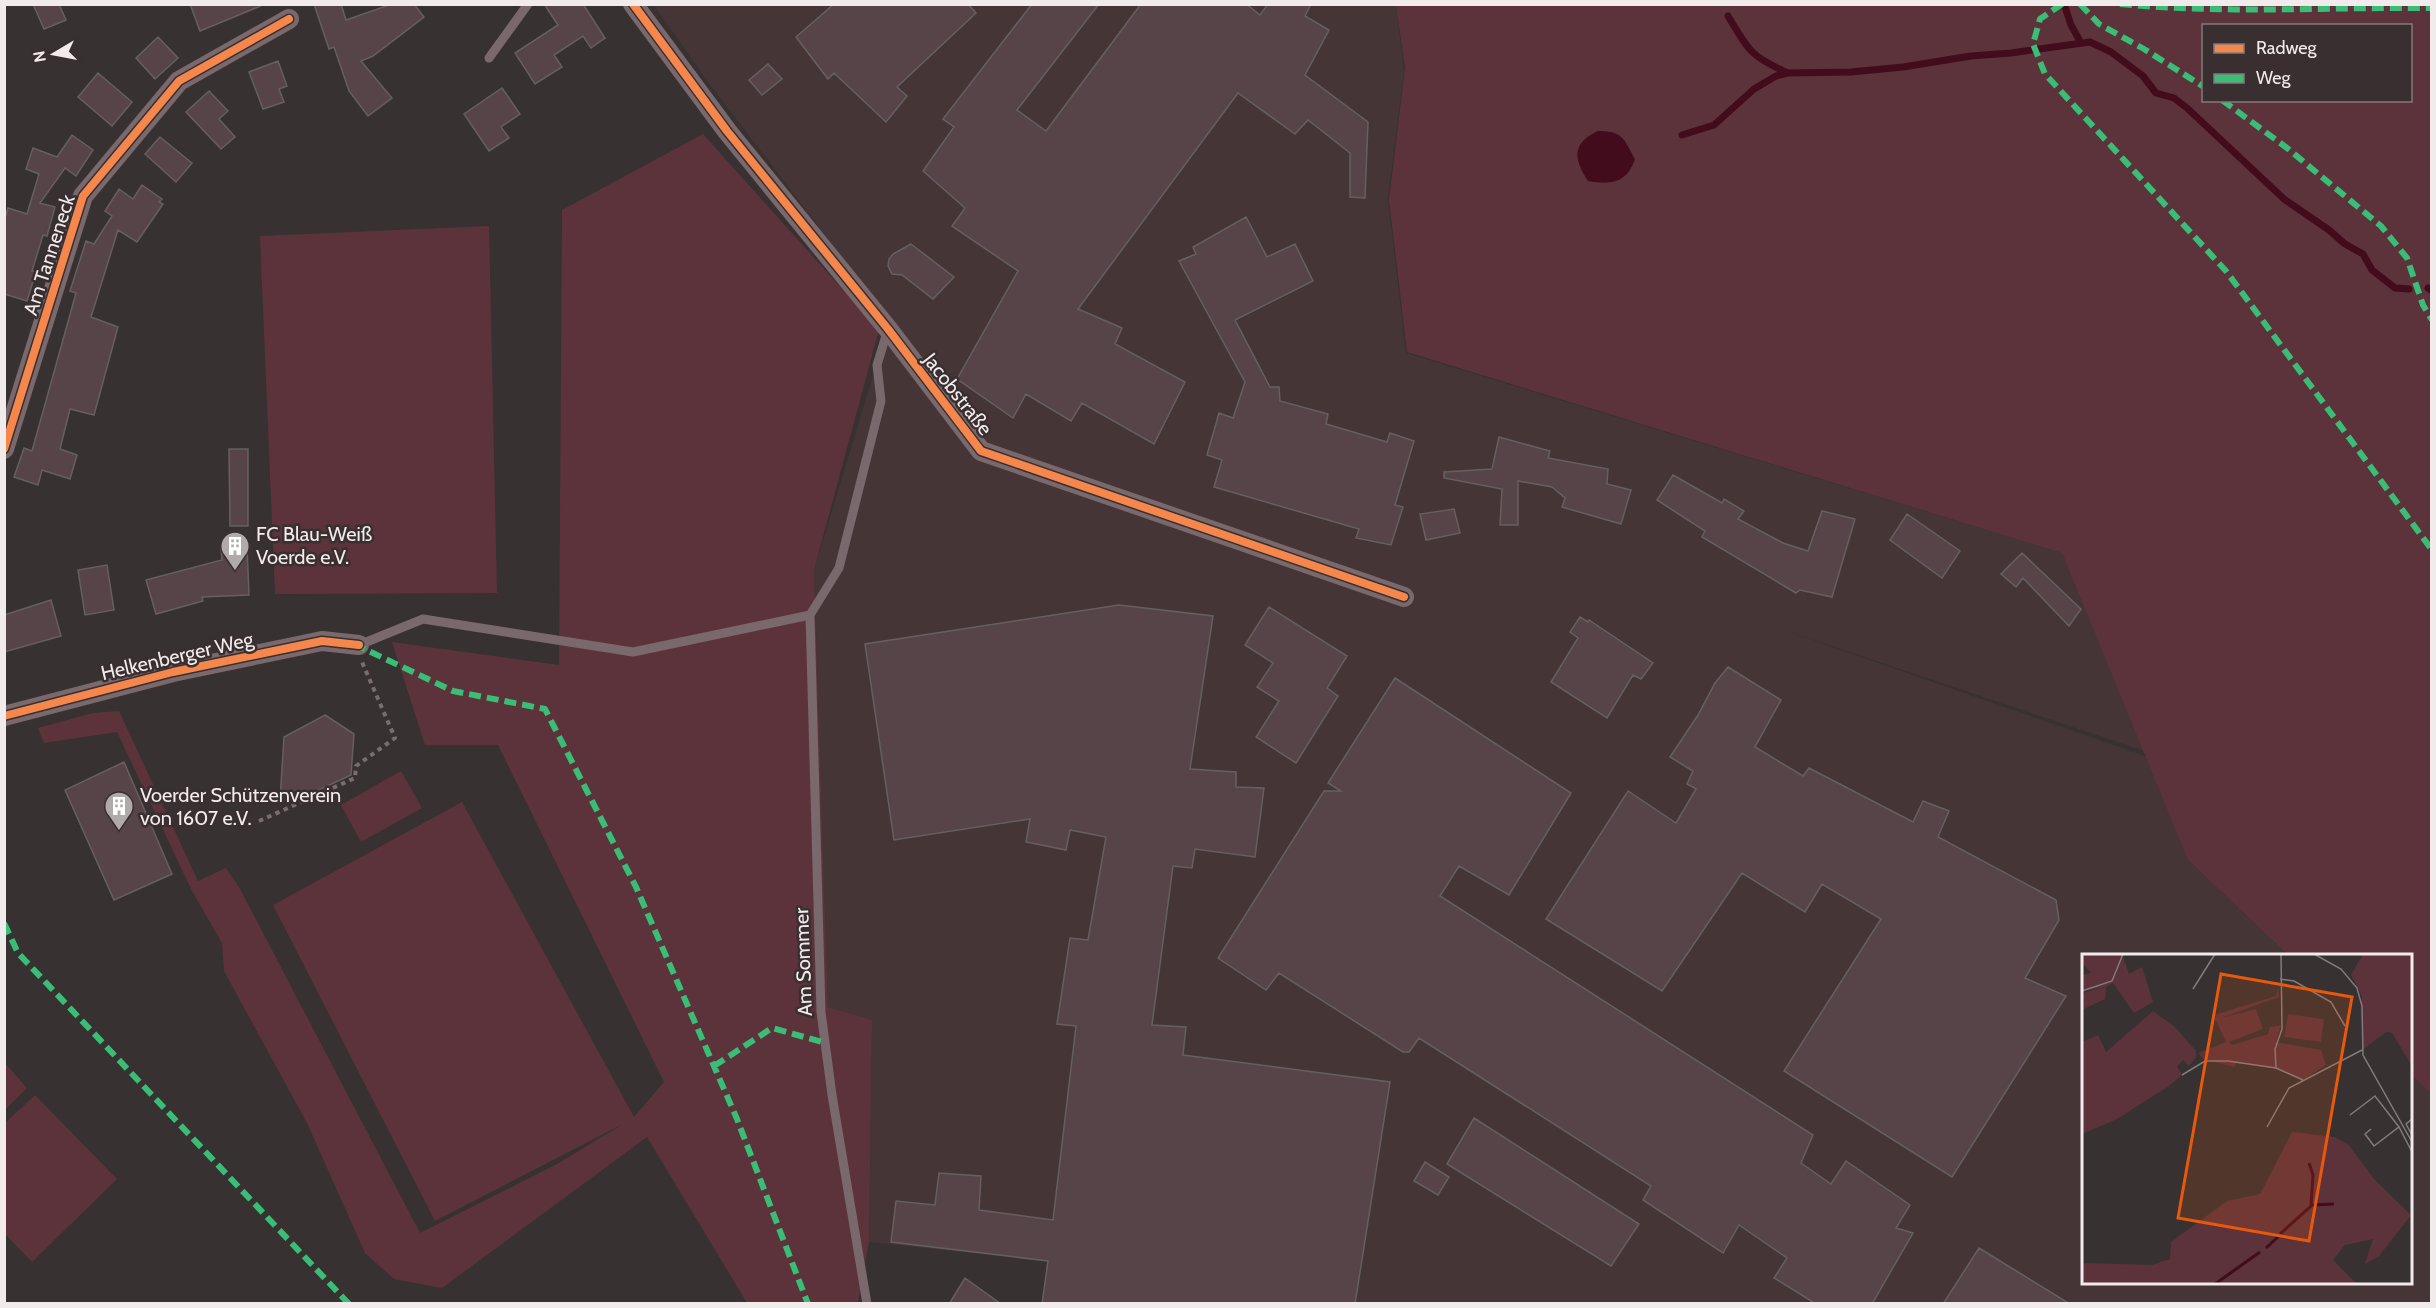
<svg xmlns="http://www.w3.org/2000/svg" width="2436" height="1308" font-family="Cabin,sans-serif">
  <rect width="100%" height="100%" fill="#373132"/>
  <!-- built -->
  <path fill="#453537" d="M654,5H1396L1404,71L1388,199L1406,353L2062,553L2144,751L1778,628L2148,757L2188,860L2288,955L2084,956V1282H2410L2411,1074L2431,1094V1303L1042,1304L1047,1261L869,1242L872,1020L828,1007L814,570L890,320L708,82Z"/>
  <!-- green -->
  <path fill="#5c333b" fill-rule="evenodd" d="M1396,5H2431V1094L2411,1074L2410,956L2288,955L2188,860L2062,553L1407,352L1389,200L1405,68ZM2204,26H2410V100H2204Z
    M703,134L879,330L814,570L828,1007L872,1020L869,1242L858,1303H747L647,1137L442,1288L394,1279L365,1253L307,1123L224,971L222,943L192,891L117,732L44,743L38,728L93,713L119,711L198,881L226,868L239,887L420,1233L557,1164L623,1124L435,1221L273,905L462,802L634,1117L664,1082L498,745H425L392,642L559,665L562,210Z
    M489,226L497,593L275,594L260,236Z
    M401,771L422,808L361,842L341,805Z
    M5,1063L27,1088L5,1110Z
    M35,1095L117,1179L32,1262L5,1234L4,1124Z"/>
  <!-- water -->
  <path fill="#420c1c" d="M1598,131C1623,131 1624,139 1635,159C1627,183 1611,185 1588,181C1573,158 1572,143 1598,131Z"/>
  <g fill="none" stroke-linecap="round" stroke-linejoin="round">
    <!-- stream -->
    <path stroke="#420c1c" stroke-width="7" d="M2064,4L2071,25L2081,43
      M1728,16C1749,51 1750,56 1788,73
      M1682,135L1714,125L1754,89L1776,76L1788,73L1851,72L1903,67L1971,56L2011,53L2090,42L2111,52L2143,76L2156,93L2174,98L2187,108L2284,199L2329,230L2345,244L2363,254L2372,270L2395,288L2409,289
      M2428,288L2432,291"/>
  </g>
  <!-- building -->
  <path fill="#564448" stroke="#656060" stroke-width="1.5" d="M33,4H59L66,20L44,29Z
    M190,4H263V5L200,31Z
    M314,4H341L346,20L392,4H414L424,17L373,56L361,61L392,98L368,116L349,91L334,47L329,49Z
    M544,4H583L605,38L591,48L583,36L554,55L562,67L535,84L515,53L558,25Z
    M834,4H968L976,13L897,87L907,96L886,122L834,73L828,79L796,37Z
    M1032,4H1099L1017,110L1046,131L1141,4H1246L1260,15L1268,4H1311L1305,16L1329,30L1305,75L1368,122L1365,198L1350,197V153L1308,120L1295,134L1238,93L1078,309L1122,328L1115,344L1185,382L1154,444L1082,403L1071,421L1026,394L1013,418L957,379L1018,271L952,226L965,208L923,171L954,127L943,119Z
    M158,37L178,58L155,79L136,58Z
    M278,61L287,86L279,89L284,102L263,109L249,72Z
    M768,64L782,79L762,95L749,80Z
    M98,73L132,102L112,126L78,97Z
    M502,88L520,114L501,127L509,138L489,151L464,114Z
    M209,91L228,111L219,119L235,137L221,149L186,112Z
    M72,135L93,150L76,176L65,168L40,203L55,207L47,236L43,235L32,271L36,272L27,301L4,294V222L8,208L27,214L39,174L26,169L33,148L57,157Z
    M160,137L192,163L176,182L145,154Z
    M142,185L162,199L159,202L163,204L137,242L118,230L91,317L118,327L94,415L70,409L60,449L77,455L70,479L42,470L38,485L14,477L24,448L32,451L76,293L70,291L86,241L94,244L112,216L105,211L119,189L133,199Z
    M1246,217L1267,257L1295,244L1313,281L1235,320L1270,387H1279L1280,401L1328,414L1326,424L1387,442L1390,433L1414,441L1395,505L1403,507L1391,545L1356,538L1359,529L1214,487L1222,460L1207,455L1219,413L1233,418L1245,382L1179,261L1196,254L1193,247Z
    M911,244L954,277L933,299L902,275L892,274L888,266L889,259L893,254Z
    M1499,437L1550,451L1548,458L1608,469L1607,484L1631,490L1621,524L1562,507L1565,498L1552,487L1518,481V525H1500L1502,489L1444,478V472L1492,469Z
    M229,449H248V526H230Z
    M1673,475L1722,503L1724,499L1744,511L1738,519L1783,543L1808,551L1822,511L1855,519L1832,597L1800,590L1796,593L1702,537L1705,531L1657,500Z
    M1454,509L1460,533L1426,540L1420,514Z
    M1907,514L1960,551L1942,578L1890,540Z
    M247,546L249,595L202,597L203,601L156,614L146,580L222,560L221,548Z
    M2022,553L2081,609L2069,626L2023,578L2016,587L2001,574Z
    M107,565L114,610L85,615L78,570Z
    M51,600L61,636L4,652V615Z
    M1119,605L1213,616L1190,769L1236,772V787L1264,788L1255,857L1195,849L1192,868L1173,866L1152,1025L1186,1027L1183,1055L1390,1082L1355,1304H1042L1048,1261L891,1242L896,1201L935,1205L939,1173L981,1176L979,1210L1053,1220L1076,1026L1057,1024L1070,938L1088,940L1106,837L1070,830L1066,850L1026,842L1030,819L894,840L865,644Z
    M1269,607L1347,656L1327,688L1338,696L1296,763L1256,737L1279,701L1257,687L1273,663L1245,645Z
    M1580,617L1588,622L1589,620L1653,663L1641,679L1633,675L1607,718L1551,682L1578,638L1570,632Z
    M1728,667L1781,700L1755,747L1803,776L1809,768L1913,822L1923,801L1949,811L1938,837L2056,900L2059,920L2025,978L2066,996L1952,1177L1784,1071L1881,919L1822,884L1805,912L1742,873L1662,991L1546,919L1628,791L1676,823L1696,789L1687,784L1693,771L1670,757L1698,715L1715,683Z
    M1395,678L1571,793L1509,895L1459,866L1440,896L1813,1135L1801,1163L1831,1184L1846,1161L1910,1205L1896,1228L1913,1233L1872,1304H1816L1774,1278L1787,1258L1739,1225L1723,1253L1643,1200L1651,1186L1419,1038L1409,1052H1403L1279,973L1266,990L1218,958L1324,791H1341L1328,783Z
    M325,715L354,734L351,775L295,801L280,800L284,737Z
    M124,762L172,874L114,900L65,790Z
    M1474,1118L1639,1224L1611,1266L1447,1164Z
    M1425,1162L1449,1177L1438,1195L1414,1181Z
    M1979,1248L2070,1304H1943Z
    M965,1278L1001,1304H949Z"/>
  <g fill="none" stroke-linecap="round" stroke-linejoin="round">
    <!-- path -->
    <path stroke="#796d6f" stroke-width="4" stroke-dasharray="4.5 4.5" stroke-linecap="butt" d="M259,821L355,778L356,766L395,738L362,662"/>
    <!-- service -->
    <path stroke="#79686c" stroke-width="9" d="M489,58L528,4
      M810,615L821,1012L832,1095L867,1304
      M359,645L423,619L633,652L810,615L839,568L881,401L877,365L888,329"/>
    <!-- minor -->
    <path stroke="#79686c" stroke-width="20" d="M633,4L727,131L888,329L981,451L1404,597
      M4,449L83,196L179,81L289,19
      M4,716L173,672L322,641L359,645"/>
    <!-- quiet -->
    <path stroke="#3abd76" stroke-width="6" stroke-dasharray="12 6" stroke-linecap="butt" d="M2062,4L2040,19L2033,44L2045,74L2226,271L2432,550
      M2080,4L2099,24L2144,49L2204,87
      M2120,4C2224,14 2328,7 2432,8
      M2222,100L2287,148L2381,226L2407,258L2423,305L2432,320
      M354,644L453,691L545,709L636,887L737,1119L808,1304
      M4,923L18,953L349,1304
      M714,1066L772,1028L826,1043"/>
    <!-- cycleway casing -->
    <g stroke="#392f30" stroke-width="11">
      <path id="cycleway" d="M633,4L727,131L888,329L981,451L1404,597
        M4,449L83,196L179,81L289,19
        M4,716L173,672L322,641L359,645"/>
    </g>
    <!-- cycleway -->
    <use href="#cycleway" stroke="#f5874c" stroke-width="8"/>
  </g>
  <!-- icons -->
  <defs>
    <g id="building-pin" transform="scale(1.5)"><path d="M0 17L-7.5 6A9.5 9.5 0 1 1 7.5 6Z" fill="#b1aaab" stroke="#392f30"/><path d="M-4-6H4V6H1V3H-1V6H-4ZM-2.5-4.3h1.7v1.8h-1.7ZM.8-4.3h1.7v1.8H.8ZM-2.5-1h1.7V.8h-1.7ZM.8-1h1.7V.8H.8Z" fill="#fff"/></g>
  </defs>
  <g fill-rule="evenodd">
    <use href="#building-pin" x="235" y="546"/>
    <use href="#building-pin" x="119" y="806"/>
  </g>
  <g text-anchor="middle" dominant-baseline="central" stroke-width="5" stroke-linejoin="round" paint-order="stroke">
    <!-- street labels -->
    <g font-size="20" fill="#f2ebec" stroke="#392f30">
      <text transform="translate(49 255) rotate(-72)">Am Tanneneck</text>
      <text transform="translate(958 394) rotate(52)">Jacobstraße</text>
      <text transform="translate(177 656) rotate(-13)">Helkenberger Weg</text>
      <text transform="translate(803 962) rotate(-92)">Am Sommer</text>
    </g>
    <!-- poi labels -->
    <g font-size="20" fill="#f2ebec" stroke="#392f30" text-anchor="start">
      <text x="256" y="534">FC Blau-Weiß<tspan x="256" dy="23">Voerde e.V.</tspan></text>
      <text x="140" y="795">Voerder Schützenverein<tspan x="140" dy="23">von 1607 e.V.</tspan></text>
    </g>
  </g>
  <!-- overview -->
  <g transform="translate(2082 954)">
    <rect width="330" height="330" fill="#373132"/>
    <path d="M0,0H40L47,20L60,13L71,48L52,59L31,29L24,33L23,45L0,56V39L24,33L0,37V21L9,19L0,9ZM281,0H330V112L310,79L304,78L280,96V42L269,21ZM196,34L197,43L139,64L174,55L181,75L147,88L150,91L186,80L188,73L199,71L194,88L239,96L244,111L221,126L198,115L155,109L152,113L121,105L116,99L144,88L133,65L135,60L194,42ZM71,57L93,73L114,97V103L107,112L101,106L95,112L100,121L87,132L35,165L0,180V88L16,81L24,98ZM206,60L242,65L239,88L202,83ZM210,178L252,183L266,190L292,225L329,261L297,302L283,310L291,285L263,291L251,306L275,330H0V309L70,311L88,305L89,288L145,247L178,240Z" fill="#5c333b"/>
    <path fill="none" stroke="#420c1c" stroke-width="3" d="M230,251L252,250M198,280L229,252L231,221L227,209M184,294L198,281M133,330L178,298"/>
    <path fill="none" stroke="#827b7c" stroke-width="1.5" d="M232,0L259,15L275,34L280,52L281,101L330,188M198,25L212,27L249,48L263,72M111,35L133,0M0,37L30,27L41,0M194,114L193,95L200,75L199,0M100,121L123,107H146L194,114L221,126M268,161L293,142L317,173M330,165L324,170L330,181M185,173L207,134L280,96M289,175L283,180L292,192L317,173L330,198"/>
    <path fill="#e8590c" fill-opacity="0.15" stroke="#e8590c" stroke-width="3" d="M139,20L270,43L227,287L96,264Z"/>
    <rect width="330" height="330" fill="none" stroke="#f2ebec" stroke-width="3"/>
  </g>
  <!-- border -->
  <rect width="2436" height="1308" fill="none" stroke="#f2ebec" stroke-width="12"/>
  <!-- legend -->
  <rect x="2202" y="24" width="210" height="78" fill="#392f30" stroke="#837a7b" stroke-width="1.5"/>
  <rect x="2214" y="44" width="30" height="9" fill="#f5874c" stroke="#837a7b" stroke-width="1.5"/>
  <text x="2256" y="54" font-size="18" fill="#f2ebec">Radweg</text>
  <rect x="2214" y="74" width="30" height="9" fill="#3abd76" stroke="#837a7b" stroke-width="1.5"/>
  <text x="2256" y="84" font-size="18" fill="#f2ebec">Weg</text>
  <!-- north arrow -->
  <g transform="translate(54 54) rotate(260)" stroke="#392f30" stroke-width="4.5" paint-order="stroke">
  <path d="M0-4.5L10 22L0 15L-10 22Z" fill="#f2ebec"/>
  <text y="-9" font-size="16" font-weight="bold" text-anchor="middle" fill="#f2ebec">N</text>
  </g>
</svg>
